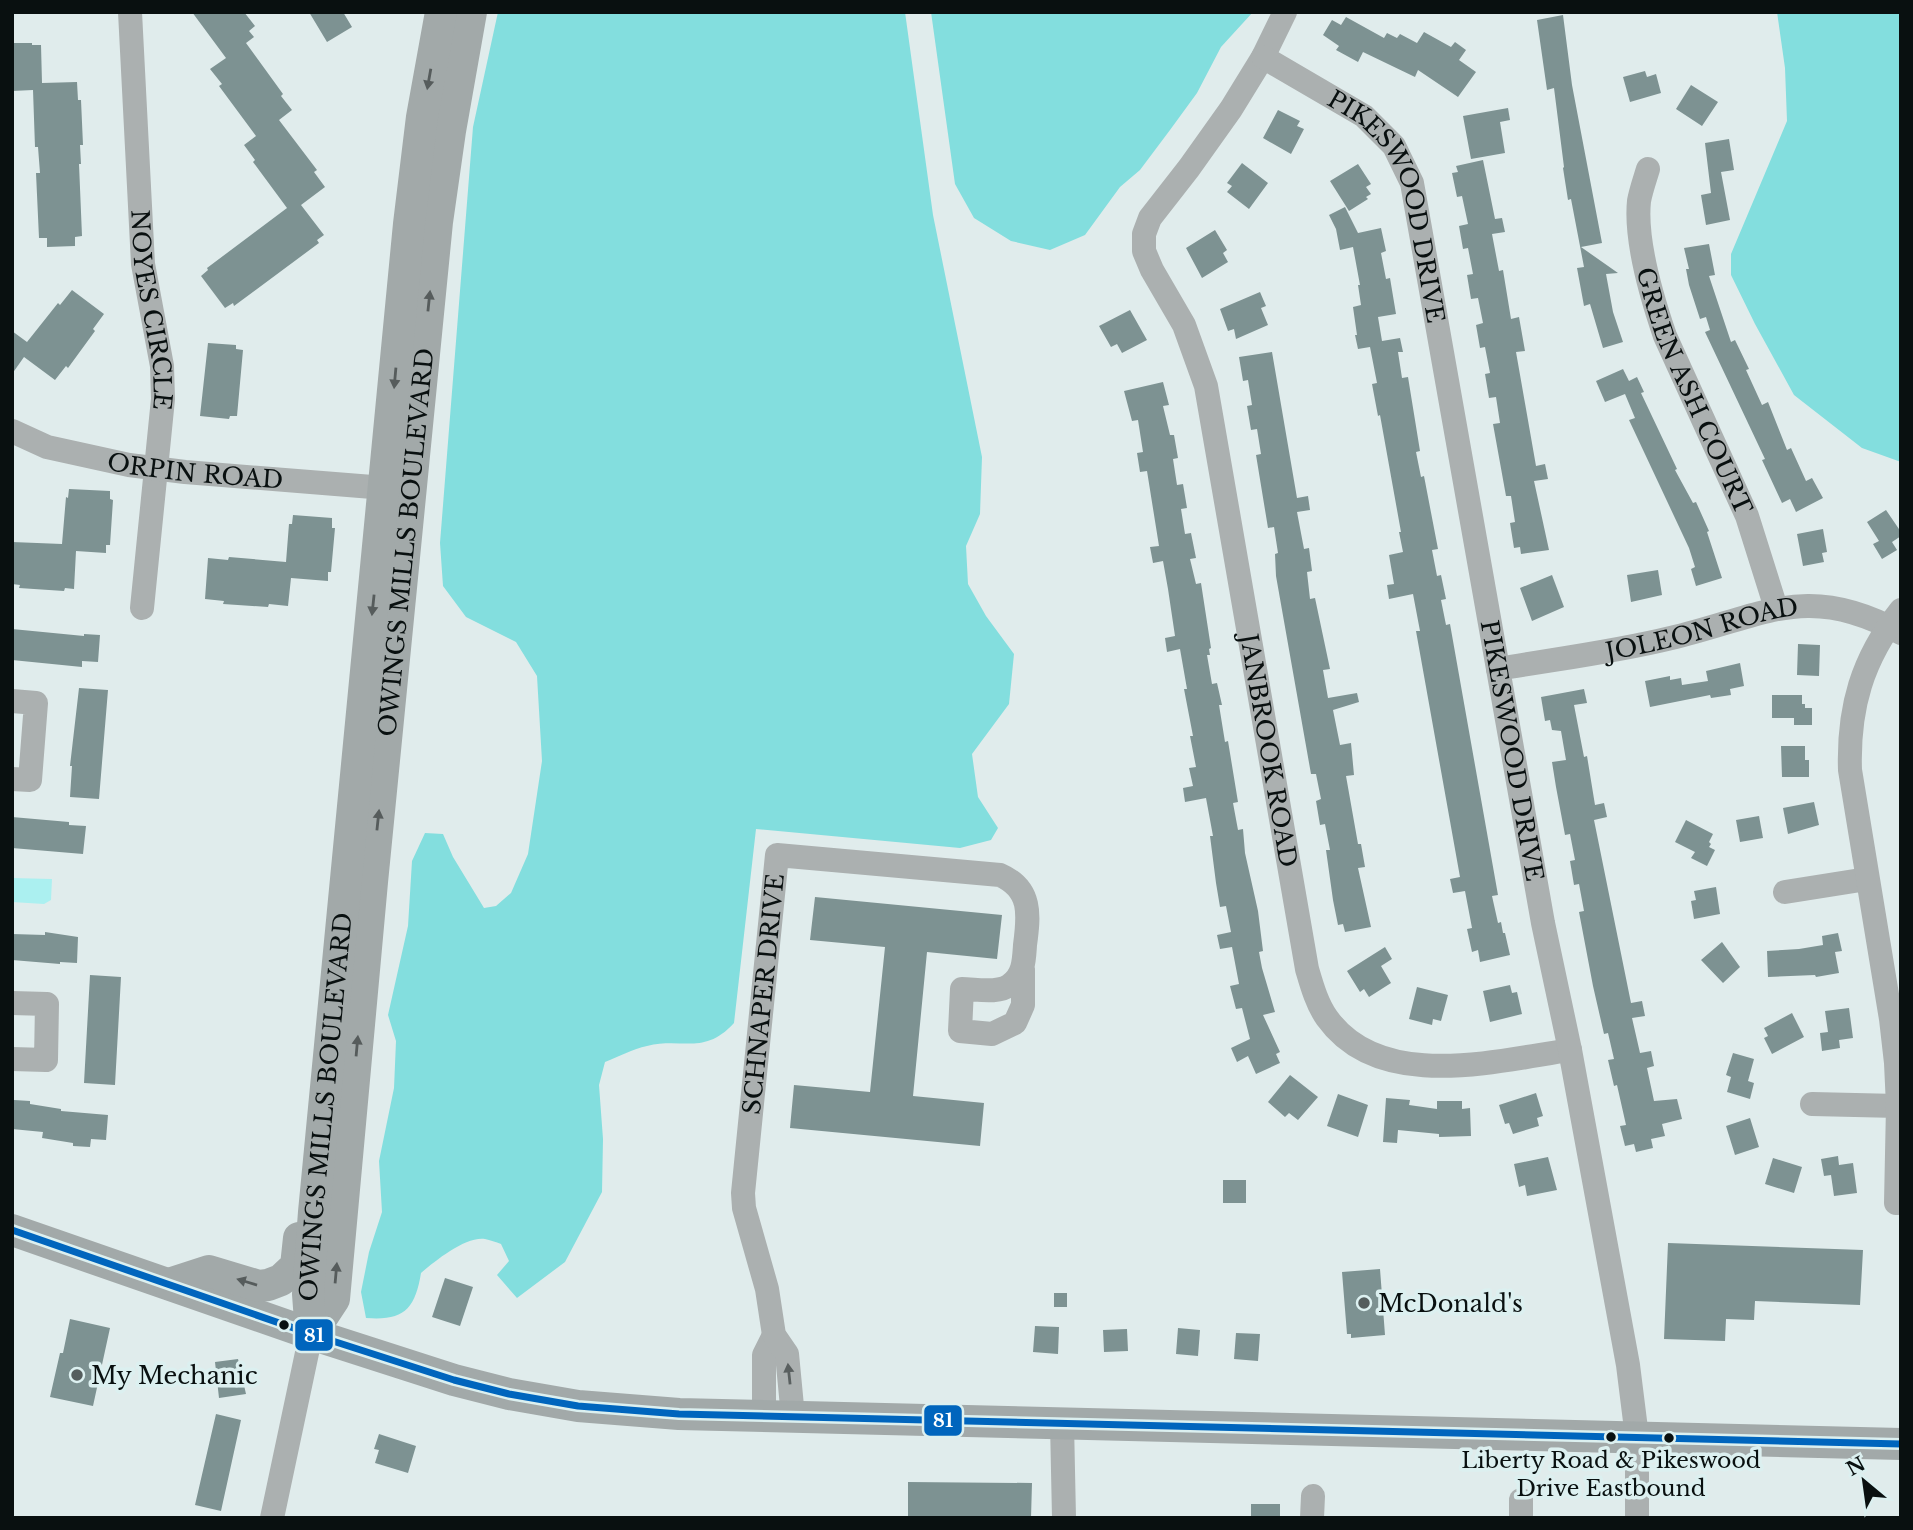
<svg xmlns="http://www.w3.org/2000/svg" width="1913" height="1530" font-family="'Libre Baskerville',serif">
  <rect width="100%" height="100%" fill="#e0ecec"/>
  <!-- green -->
  <path fill="#abf0f0" d="M12,878L52,879L51,900L44,904L12,902Z"/>
  <!-- forest -->
  <path fill="#83dede" d="M498,12H905L933,215L982,457L980,514L966,546L968,584L986,616L1014,654L1009,704L972,754L978,797L998,828L991,840L960,848L756,829L734,1023C704,1056 682,1037 647,1046C633,1049 618,1057 605,1062L599,1085L603,1139L602,1192L565,1262L517,1298L497,1275L509,1261L501,1244C496,1242 490,1240 485,1239C466,1236 435,1261 421,1273C415,1310 403,1321 366,1318L361,1292L369,1252L382,1212L379,1161L394,1088L396,1041L388,1015L408,926L412,861L425,833L443,834L453,857L484,908L496,906L511,893L528,854L542,761L537,676L516,642L466,617L443,586L440,543L473,127Z
    M931,12H1253L1221,47L1197,93L1170,130L1140,170L1120,187L1085,235L1050,250L1011,241L974,218L955,184Z
    M1777,12H1901V462L1862,448L1794,395L1755,324L1731,275V254L1787,121L1785,68Z"/>
  <!-- building -->
  <path fill="#7d9292" d="M192,12H244L255,26L249,31L254,37L246,43L283,94L281,96L292,110L279,120L317,170L314,172L325,187L301,205L324,235L317,240L319,243L234,306L233,303L225,308L201,276L208,270L207,268L287,208L253,162L255,160L244,145L256,136L219,86L222,84L210,69L226,58Z
    M309,12H343L352,27L327,42Z
    M1563,15L1572,85L1602,243L1581,247L1618,273L1606,274L1613,312L1623,342L1603,348L1590,304L1584,306L1577,268L1584,267L1571,199L1568,200L1563,168L1564,167L1554,88L1547,90L1537,20Z
    M1346,17L1384,38L1387,33L1397,38L1400,34L1417,43L1424,32L1451,47L1455,42L1466,50L1459,60L1476,72L1458,97L1418,70L1415,77L1363,52L1358,62L1336,50L1339,46L1323,35L1332,20L1341,25Z
    M12,43H32V45H41L42,83L77,82L78,100H81L83,145H80L81,164H79L82,236L75,237V246L47,247V238H39L36,173H40L38,147H35L33,90L12,91Z
    M1645,71L1647,77L1656,74L1661,93L1630,102L1623,77Z
    M1691,85L1718,102L1702,126L1676,109Z
    M1508,108L1510,120L1500,122L1505,153L1471,159L1463,116Z
    M1278,110L1300,121L1297,126L1304,129L1291,154L1263,138Z
    M1729,139L1734,170L1721,172L1730,220L1706,225L1701,195L1711,193L1705,143Z
    M1483,160L1495,219L1502,218L1505,232L1492,234L1499,271L1503,270L1511,319L1519,317L1525,351L1516,352L1536,466L1545,464L1548,479L1534,481L1549,550L1521,554L1520,547L1514,548L1510,523L1515,522L1511,496H1506L1493,424L1500,423L1496,397L1489,398L1485,374L1490,373L1485,347L1480,348L1476,325L1483,323L1478,298L1471,299L1467,275L1473,274L1468,248L1463,249L1459,226L1468,224L1462,196L1457,197L1452,173L1458,172L1456,166Z
    M1242,163L1268,183L1249,209L1227,192L1232,186L1227,183Z
    M1358,164L1371,184L1366,187L1371,194L1366,197L1368,199L1349,211L1330,181Z
    M1345,207L1358,233L1381,228L1386,251L1381,253L1386,279L1390,278L1396,314L1378,317L1382,341L1400,338L1403,352H1398L1402,378L1408,377L1420,451L1416,452L1421,477L1424,476L1438,549L1432,550L1437,576L1441,575L1446,599L1441,600L1446,625L1450,624L1498,895L1492,896L1498,923L1501,922L1503,933H1505L1510,955L1480,962L1478,950L1472,952L1467,929L1472,928L1465,891L1453,893L1450,879L1460,877L1416,631H1420L1413,594L1389,599L1387,585L1394,584L1389,555L1403,552L1399,532H1401L1380,415L1378,416L1372,384L1377,383L1370,347L1358,349L1355,335H1357L1353,307L1361,305L1358,285H1360L1353,247L1340,250L1336,229L1329,215Z
    M1215,230L1227,250L1223,253L1228,262L1202,278L1186,248Z
    M1709,244L1715,275L1709,276L1731,342L1735,340L1749,369L1746,370L1762,405L1768,402L1787,450L1791,448L1806,481L1812,478L1823,498L1796,512L1790,499L1782,503L1775,488L1762,460L1765,459L1705,332L1710,330L1706,317L1700,319L1689,285L1686,269H1689L1684,248Z
    M72,290L104,314L93,329L95,331L68,368L66,366L55,380L24,357L12,374V331L27,342L58,303L60,305Z
    M1260,292L1266,306L1261,308L1268,325L1236,339L1234,329L1228,331L1220,309Z
    M1130,310L1147,340L1122,353L1117,344L1111,347L1099,326Z
    M208,343L236,345V349L243,350L237,416H230L229,419L200,416Z
    M1272,352L1297,498L1308,496L1310,510L1297,512L1304,549L1309,548L1312,571L1307,572L1310,599L1315,598L1330,669L1323,670L1328,698L1357,693L1359,702L1333,710L1340,745L1351,743L1354,775L1346,776L1358,844H1361L1365,867L1358,868L1371,927L1345,932L1343,924L1338,925L1333,900L1326,850H1330L1325,824L1320,825L1316,801L1321,799L1316,774H1311L1276,576L1275,554L1278,553L1274,527L1268,528L1256,455L1261,454L1257,429L1251,430L1247,406L1252,405L1248,380L1243,381L1239,357Z
    M1623,369L1629,381L1637,377L1644,392L1641,393L1677,469L1675,470L1693,503L1696,502L1709,531L1707,532L1722,578L1696,586L1691,569L1695,567L1689,548L1629,420L1635,418L1625,394L1605,402L1596,381Z
    M1163,382L1169,405L1163,406L1170,435H1174L1178,458L1173,459L1177,485L1183,484L1187,508L1181,509L1185,534L1191,533L1196,558L1190,559L1196,584L1201,583L1211,648L1209,649L1210,655H1207L1212,684L1217,683L1222,705H1219L1225,742L1228,741L1238,802L1233,803L1238,830L1243,829L1245,853L1258,911L1263,951L1259,952L1262,968L1275,1012L1263,1015L1280,1052L1276,1054L1280,1063L1256,1074L1248,1056L1237,1062L1231,1048L1250,1039L1242,1008L1236,1009L1230,986L1239,984L1232,947L1220,949L1217,935L1231,932L1226,906L1220,907L1216,883L1210,836H1213L1206,798L1185,802L1183,788L1193,786L1189,768L1196,767L1190,736H1193L1184,689H1187L1180,649L1167,652L1165,638L1175,636L1168,589L1163,561L1153,563L1150,547L1159,546L1147,471L1140,472L1137,453L1143,452L1138,420L1132,421L1124,391Z
    M69,489L110,491V499L113,500L110,545H106V553L76,551L74,589L65,588L64,591L19,588L20,585L12,584V542L62,544L66,497L68,498Z
    M1886,510L1901,532V536L1892,542L1897,550L1882,559L1873,544L1879,541L1867,522Z
    M293,515L332,518V528H335L331,572H328V581L291,578L288,606L269,604L268,607L223,604L224,601L205,599L208,558L228,560L229,557L286,562L289,524H292Z
    M1823,529L1827,552L1822,553L1824,562L1803,566L1797,534Z
    M1658,570L1662,595L1631,602L1627,575Z
    M1552,575L1564,607L1532,621L1520,588Z
    M12,629L84,636V634L100,635L98,662L82,661V667L12,660Z
    M1798,644L1820,645L1819,676L1797,675Z
    M1740,663L1744,686L1730,689L1731,695L1711,698L1710,695L1650,707L1645,681L1670,676V680L1681,678L1682,685L1708,681L1706,671Z
    M79,688L108,690L99,799L70,797L72,766H70Z
    M1584,689L1587,703L1574,705L1584,757L1587,756L1595,805L1604,803L1607,817L1594,820L1631,1003L1642,1001L1645,1016L1632,1018L1640,1053L1651,1051L1654,1066L1647,1068L1654,1101L1677,1099L1682,1119L1662,1124L1665,1136L1651,1139L1653,1148L1636,1152L1634,1144L1625,1146L1620,1126L1626,1125L1617,1085L1614,1086L1608,1060L1614,1059L1608,1033L1604,1034L1593,986L1579,912L1584,911L1579,884L1574,885L1570,861L1575,860L1570,834L1565,835L1556,787L1552,762L1566,760L1561,731L1552,730L1550,720L1545,721L1541,697Z
    M1772,695H1802V704H1805V708H1812V725H1794V718H1772Z
    M1781,746H1805V760H1809V777H1782Z
    M1814,802L1819,825L1788,834L1783,808Z
    M1759,816L1763,838L1740,842L1736,820Z
    M12,817L69,822V825L86,826L83,854L12,848Z
    M1686,820L1713,834L1709,842L1711,844L1709,847L1715,850L1707,866L1691,858L1695,852L1675,842Z
    M1716,887L1720,914L1694,919L1691,901L1696,900L1694,891Z
    M815,897L1002,915L997,959L927,952L913,1096L984,1103L980,1146L790,1128L794,1085L870,1092L885,947L810,940Z
    M45,932L78,937L77,963L60,962V964L12,960V934L45,935Z
    M1838,933L1842,951L1835,952L1839,973L1816,977L1815,975L1768,977L1767,951L1799,949L1823,945L1822,936Z
    M1722,942L1740,967L1723,983L1701,960Z
    M1385,947L1392,959L1381,966L1391,983L1369,997L1364,989L1360,992L1347,971Z
    M90,975L121,977L115,1085L84,1083Z
    M1510,985L1512,993L1517,992L1522,1014L1490,1022L1483,991Z
    M1417,987L1448,995L1441,1021L1433,1019L1432,1025L1409,1019Z
    M1849,1008L1853,1038L1839,1040L1840,1048L1822,1051L1820,1033L1828,1032L1825,1011Z
    M1792,1013L1804,1037L1772,1054L1764,1038L1768,1036L1764,1028Z
    M1733,1053L1754,1059L1748,1081L1754,1083L1750,1099L1727,1092L1731,1077L1726,1075Z
    M1290,1075L1318,1097L1298,1120L1289,1113L1285,1117L1268,1102Z
    M1536,1093L1543,1116L1537,1118L1539,1126L1513,1134L1509,1123L1505,1124L1499,1105Z
    M1338,1094L1368,1105L1358,1137L1327,1126Z
    M1386,1098L1410,1100L1409,1105L1437,1109V1101H1462V1109L1470,1108L1471,1136L1439,1137V1134L1398,1130L1397,1143L1383,1142Z
    M14,1100L30,1101V1104L61,1109V1111L108,1115L106,1140L91,1139L90,1147L73,1146V1143L42,1138L43,1132L12,1129V1102Z
    M1750,1118L1759,1147L1735,1155L1726,1126Z
    M1838,1156L1839,1165L1853,1163L1857,1193L1834,1196L1831,1175L1824,1176L1821,1159Z
    M1548,1157L1557,1190L1527,1196L1525,1185L1519,1187L1514,1164Z
    M1773,1158L1802,1167L1794,1193L1765,1184Z
    M1223,1180H1246V1203H1223Z
    M1668,1243L1863,1250L1860,1305L1755,1301L1754,1320L1726,1319L1725,1341L1664,1339Z
    M1380,1269L1385,1335L1351,1338V1334H1347L1342,1272Z
    M445,1278L473,1287L460,1326L432,1317Z
    M1054,1293H1067V1307H1054Z
    M70,1319L110,1328L93,1406L50,1397L60,1353H63Z
    M1035,1326L1059,1327L1058,1354L1033,1352Z
    M1178,1328L1200,1330L1198,1356L1176,1354Z
    M1127,1329L1128,1351L1104,1352L1103,1330Z
    M1236,1333L1260,1334L1258,1361L1234,1359Z
    M238,1359L246,1394L219,1398L215,1362Z
    M216,1414L241,1420L221,1511L195,1505Z
    M379,1434L416,1446L408,1473L375,1463L379,1450L374,1449Z
    M908,1482L1032,1483L1031,1518H908Z
    M1251,1504H1280V1518H1251Z"/>
  <g fill="none" stroke-linecap="round" stroke-linejoin="round">
    <!-- minor -->
    <g stroke="#abb0b0" stroke-width="24">
      <path id="s1" d="M130,12L143,264L162,366L163,399L142,608"/>
      <path id="s2" d="M1285,12L1263,57L1231,109L1189,168L1150,218L1144,234V251L1152,270L1184,325L1206,386L1307,969C1312,986 1317,1004 1327,1018C1380,1092 1495,1061 1570,1050"/>
      <path id="s3" d="M1263,57L1364,116L1394,146L1412,183L1543,923L1570,1050L1628,1365L1637,1437V1518"/>
      <path id="s4" d="M1648,169C1645,179 1641,190 1639,201C1635,240 1652,298 1665,336L1747,516L1776,608"/>
      <path id="s5" d="M12,431L47,447L129,465L185,472L385,488"/>
      <path id="s6" d="M1498,669C1556,659 1614,652 1671,638C1764,616 1807,581 1901,633"/>
      <path d="M12,701L36,703L30,780L12,779"/>
      <path d="M1785,892L1867,879"/>
      <path d="M12,1003L47,1004L46,1060L12,1059"/>
      <path d="M1812,1104L1898,1106"/>
      <path d="M1896,1203L1898,1106L1896,1063L1891,1019L1850,770C1848,708 1862,659 1901,610"/>
      <path d="M764,1416V1355L774,1335"/>
      <path id="s7" d="M793,1417L787,1354L774,1335L767,1289L744,1208L743,1193L777,855L1000,875C1032,889 1029,915 1025,945C1024,960 1024,975 1010,985C998,994 976,989 962,989L960,1031L992,1034L1015,1023L1023,1005V970"/>
      <path d="M1062,1423L1064,1518"/>
      <path d="M272,1518L311,1334"/>
      <path d="M1312,1518L1313,1496"/>
      <path d="M1521,1518V1500"/>
    </g>
    <!-- major -->
    <g stroke="#a2a9a9" stroke-width="32">
      <path d="M12,1230L311,1334L454,1380L509,1394L578,1406L679,1414L1901,1444"/>
      <path d="M169,1284L209,1271L259,1286L268,1285L281,1280L296,1266L299,1238"/>
      <path id="s8" d="M311,1334L334,1299L372,882L437,222L450,131L471,12"/>
      <path id="s9" d="M311,1334L308,1294L314,1212L409,224L422,117L441,12"/>
    </g>
    <!-- bus-1 casing -->
    <g stroke="#dcf0f0" stroke-width="12">
      <path id="bus-1" d="M12,1230L311,1334L454,1380L509,1394L578,1406L679,1414L1901,1444"/>
    </g>
    <!-- bus-1 -->
    <use href="#bus-1" stroke="#0065bd" stroke-width="7"/>
  </g>
  <!-- one-way arrows -->
  <defs><path id="oneway-solid" d="M-6-.8H1V-3.2L6.5 0L1 3.2V.8H-6Z" transform="scale(1.75)"/></defs>
  <g fill="#565c5c">
    <use href="#oneway-solid" transform="translate(429 79) rotate(100)"/>
    <use href="#oneway-solid" transform="translate(429 301) rotate(-84)"/>
    <use href="#oneway-solid" transform="translate(395 378) rotate(95)"/>
    <use href="#oneway-solid" transform="translate(373 605) rotate(96)"/>
    <use href="#oneway-solid" transform="translate(378 820) rotate(-84)"/>
    <use href="#oneway-solid" transform="translate(357 1046) rotate(-85)"/>
    <use href="#oneway-solid" transform="translate(336 1273) rotate(-85)"/>
    <use href="#oneway-solid" transform="translate(247 1282) rotate(-163)"/>
  </g>
  <use fill="#5a6060" href="#oneway-solid" transform="translate(789 1374) rotate(-96)"/>
  <!-- markers -->
  <g fill="#545d5d" stroke="#dcf0f0" stroke-width="2.5">
    <circle cx="1364" cy="1303" r="7"/>
    <circle cx="77" cy="1375" r="7"/>
  </g>
  <g fill="#091010" stroke="#dcf0f0" stroke-width="2.5">
    <circle cx="284" cy="1325" r="6"/>
    <circle cx="1611" cy="1437" r="6"/>
    <circle cx="1669" cy="1438" r="6"/>
  </g>
  <g text-anchor="middle" dominant-baseline="central" stroke-width="7" stroke-linejoin="round" paint-order="stroke">
    <!-- bus labels -->
    <g font-size="22" fill="#091010" stroke="#dcf0f0">
      <text x="1611" y="1460">Liberty Road &amp; Pikeswood<tspan x="1611" dy="28">Drive Eastbound</tspan></text>
    </g>
    <!-- street labels -->
    <g font-size="24" fill="#091010" stroke="#dcf0f0">
      <text stroke="none"><textPath href="#s3" startOffset="210">PIKESWOOD DRIVE</textPath></text>
      <text stroke="none"><textPath href="#s1" startOffset="299">NOYES CIRCLE</textPath></text>
      <text stroke="none"><textPath href="#s4" startOffset="233">GREEN ASH COURT</textPath></text>
      <text stroke="none"><textPath href="#s5" startOffset="189">ORPIN ROAD</textPath></text>
      <text stroke="none"><textPath href="#s8" startOffset="802">OWINGS MILLS BOULEVARD</textPath></text>
      <text stroke="none"><textPath href="#s6" startOffset="208">JOLEON ROAD</textPath></text>
      <text stroke="none"><textPath href="#s2" startOffset="800">JANBROOK ROAD</textPath></text>
      <text stroke="none"><textPath href="#s3" startOffset="777">PIKESWOOD DRIVE</textPath></text>
      <text stroke="none"><textPath href="#s7" startOffset="432">SCHNAPER DRIVE</textPath></text>
      <text stroke="none"><textPath href="#s9" startOffset="228">OWINGS MILLS BOULEVARD</textPath></text>
    </g>
    <!-- poi labels -->
    <g font-size="24" fill="#091010" stroke="#dcf0f0" text-anchor="start">
      <text x="1378" y="1303">McDonald's</text>
      <text x="91" y="1375">My Mechanic</text>
    </g>
  </g>
  <g stroke="#dcf0f0" stroke-width="2.5">
    <rect x="294" y="1318" width="40" height="34" rx="7" fill="#0065bd"/>
    <rect x="923" y="1404" width="40" height="33" rx="7" fill="#0065bd"/>
  </g>
  <g font-size="19" text-anchor="middle" font-weight="bold" fill="#fff">
    <text x="314" y="1342">81</text>
    <text x="943" y="1427">81</text>
  </g>
  <!-- border -->
  <rect width="1913" height="1530" fill="none" stroke="#091010" stroke-width="28"/>
  <!-- north arrow -->
  <g transform="translate(1864 1481) rotate(331)" stroke="#dcf0f0" stroke-width="5" paint-order="stroke">
  <path d="M0-5L12 26L0 18L-12 26Z" fill="#091010"/>
  <text y="-10" font-size="19" font-weight="bold" text-anchor="middle" fill="#091010">N</text>
  </g>
</svg>
